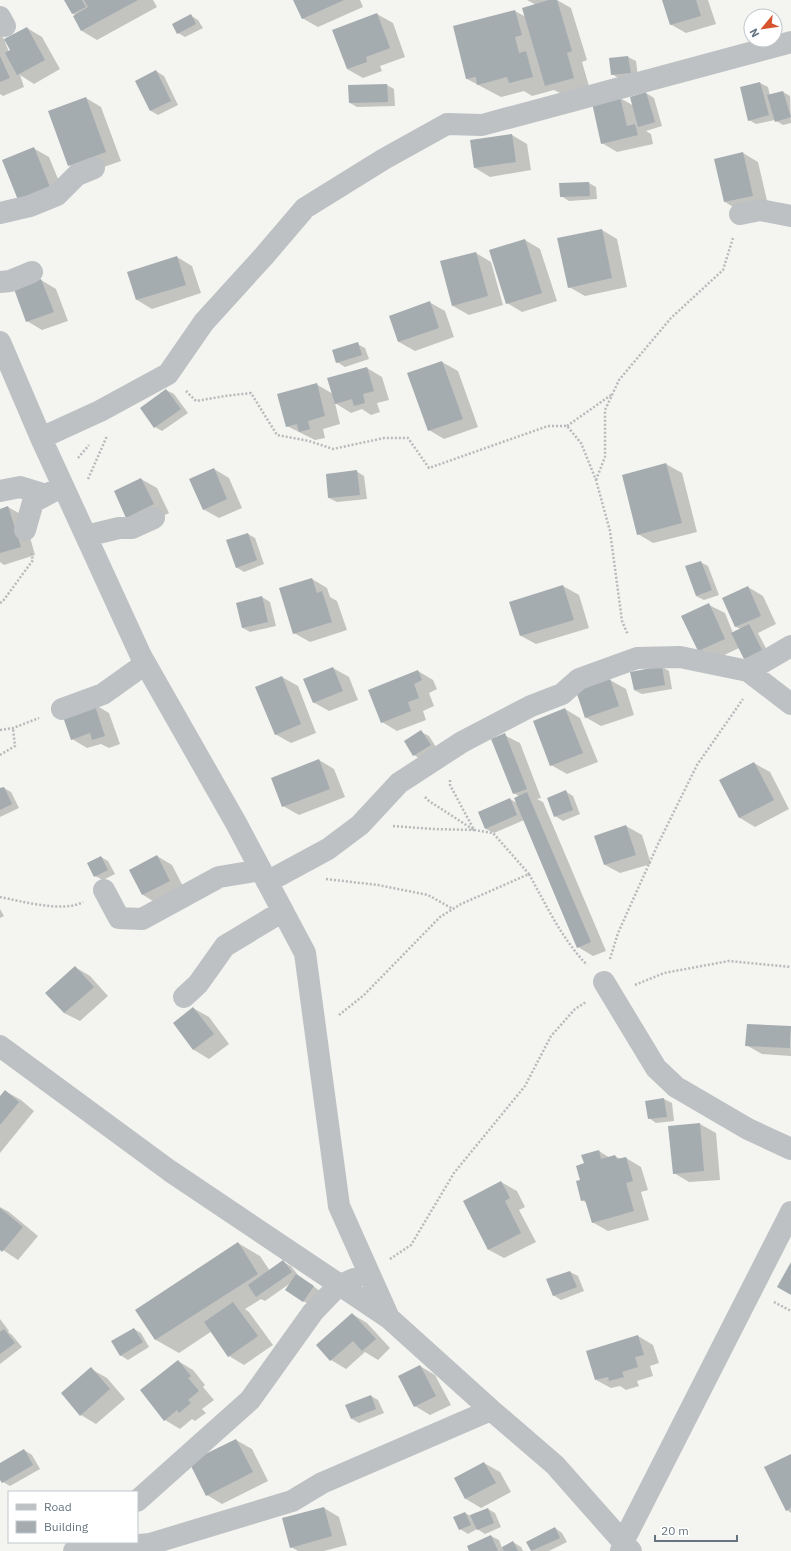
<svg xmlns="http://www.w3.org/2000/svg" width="791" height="1551" font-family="'IBM Plex Sans',sans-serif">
  <rect width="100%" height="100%" fill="#f4f4f0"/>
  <!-- shadow -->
  <path fill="#0003" fill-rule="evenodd" d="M65,0H153L157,7L97,40L82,31L76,15L73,14Z
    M294,0H360L363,7L318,27L302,18Z
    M527,0H557L571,8L587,60L582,62L589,86L562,94L554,90L532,96L524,91L501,97L467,79L515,11L526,17L536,5Z
    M663,0H708L716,24L686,33L670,24Z
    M377,14L393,23L405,57L380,66L382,71L363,78L347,69Z
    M190,15L198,20L203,28L185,37L178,33Z
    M27,28L42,37L60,69L34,84L20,75L24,87L3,96L0,94V30L4,40ZM6,41L12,51L9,52L5,42Z
    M628,57L636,61L638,77L620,79L612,74Z
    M156,71L164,76L178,105L158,115L151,111Z
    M760,83L768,87L770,96L783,92L790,96L791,123L783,125L775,120L756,124L749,120L741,88Z
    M387,85L394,89L395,106L357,107L350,103Z
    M646,93L654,98L662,126L646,131L651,134L653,144L617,152L602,143L620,98L634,106Z
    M86,98L101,107L121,161L84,174L69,165Z
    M512,135L527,144L531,170L490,177L475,168Z
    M33,148L49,157L65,196L35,208Z
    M743,153L758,162L768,205L740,211L725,202Z
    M589,183L596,187L597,199L569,201L561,196Z
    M602,230L617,239L627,287L585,296L569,287Z
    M525,240L540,249L557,301L522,312L507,303Z
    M476,253L491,262L503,305L469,315L453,306L441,262Z
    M177,257L192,266L201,293L152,309L137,300Z
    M41,280L56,289L68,321L42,330L27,321Z
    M429,302L445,311L454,337L415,351L399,342L390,316Z
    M357,344L365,348L369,359L345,367L337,362Z
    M442,362L458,371L478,427L444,439L429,430L408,373Z
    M367,368L382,377L389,400L377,403L380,412L371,415L362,409L351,413L335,403L340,424L323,429L325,438L315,440L287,426L316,384L333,394Z
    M166,390L174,394L188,413L162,431L155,427Z
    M666,464L682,473L697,532L653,543L638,534Z
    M214,469L229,478L242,508L219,518L203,509Z
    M356,471L364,476L367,499L337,502L329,498Z
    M141,479L157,488L169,513L143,526L127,517Z
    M8,507L24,516L35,555L4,565L0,562V510Z
    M248,534L255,538L264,564L244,572L236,567Z
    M700,562L708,566L719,595L704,600L696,596Z
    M312,579L327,588L330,597L337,601L347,630L310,642L294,633Z
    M563,586L579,595L589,628L536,644L521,636Z
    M748,587L763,596L776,624L758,633L769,654L752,663L744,658L739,648L714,660L698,651L709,605L725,613L733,633L741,629L736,627L723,598Z
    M262,597L270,602L276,626L250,632L243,628L237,604Z
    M662,667L669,671L672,689L642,694L634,690Z
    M333,668L349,677L358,700L329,711L313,702Z
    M418,671L433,680L437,689L429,693L434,706L423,711L426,720L397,731L382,722Z
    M282,677L298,686L316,733L291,743L275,734Z
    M610,680L626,689L634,715L601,726L585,717Z
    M94,704L109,713L120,744L109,748L101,744L87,748L72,739Z
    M565,709L580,718L598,762L567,774L551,765Z
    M421,732L429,736L438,750L422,760L414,755Z
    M504,735L520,743L541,798L537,799L543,802L606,951L593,956L578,947L524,820L494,833L486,829L479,812L510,799L517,803L520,797L514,793Z
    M319,760L334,769L345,797L299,815L283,806Z
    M754,763L770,772L789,809L755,827L740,818L721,781Z
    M4,788L11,792L19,808L0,817V789Z
    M565,791L573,796L580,814L563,821L555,816Z
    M626,826L642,835L651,864L620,873L605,865Z
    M157,856L172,865L185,890L158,904L143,895Z
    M101,857L108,861L115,874L103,880L95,876Z
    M0,909L4,916L0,918Z
    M75,967L90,976L108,996L80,1021L64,1013Z
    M193,1008L209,1017L229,1044L209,1059L194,1050L174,1023Z
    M790,1027L791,1056L762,1054L746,1045Z
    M5,1091L21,1100L34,1111L0,1153V1098Z
    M664,1099L672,1103L674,1121L656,1123L649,1118Z
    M700,1124L716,1133L720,1180L689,1182L674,1173L669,1127Z
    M599,1151L610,1158L615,1156L620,1159L626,1158L641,1167L648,1190L641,1192L649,1220L608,1231L592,1222L587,1203L582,1200L581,1181Z
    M501,1182L517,1191L525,1207L519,1210L536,1242L504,1258L489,1250Z
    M0,1207L9,1212L38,1236L18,1260L0,1248Z
    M238,1243L260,1256L270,1271L283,1262L291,1266L298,1275L320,1291L311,1305L303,1301L292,1282L265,1301L261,1299L245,1309L249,1312L273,1345L244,1365L229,1356L212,1331L179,1353L156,1340L137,1310Z
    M570,1272L578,1276L584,1291L561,1300L553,1295L548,1280Z
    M352,1314L367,1323L390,1348L378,1360L365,1352L346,1369L331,1360L318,1346Z
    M0,1319L9,1331L8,1332L12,1335L22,1347L0,1364Z
    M134,1329L141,1333L149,1347L128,1360L120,1355Z
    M638,1336L653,1345L659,1363L650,1366L653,1376L637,1381L639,1386L626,1390L620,1386L611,1388L596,1380Z
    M178,1361L193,1370L205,1385L203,1387L214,1400L202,1409L206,1413L195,1421L192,1419L180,1429L165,1420Z
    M420,1366L435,1375L451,1405L430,1415L415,1406Z
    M91,1369L107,1378L125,1399L96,1424L81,1415Z
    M371,1396L378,1400L384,1413L359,1423L352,1419Z
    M236,1440L252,1449L268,1481L222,1504L207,1495Z
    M24,1450L32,1455L40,1469L10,1486L3,1482L0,1478V1465Z
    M791,1455V1513L787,1510Z
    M484,1463L500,1472L511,1492L481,1508L466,1499L455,1478Z
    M324,1508L339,1517L347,1545L324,1551H298L291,1547Z
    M488,1509L495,1513L501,1527L485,1534L477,1529L468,1534L460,1529L465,1513L471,1516Z
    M555,1528L562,1533L567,1542L549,1551H532L528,1543Z
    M491,1536L499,1540L502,1548L513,1542L521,1547L523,1551H470Z"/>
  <!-- building -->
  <path fill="#a4acb0" d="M64,0H82L86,7L72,14Z
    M84,0H138L81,31L73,16L88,7Z
    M293,0H344L302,19Z
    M549,0H557L572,51L567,53L574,78L545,86L522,8Z
    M662,0H696L701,16L670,25Z
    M515,10L522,35L515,37L519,53L526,51L533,77L509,83L507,77L477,85L476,77L466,79L453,26Z
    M377,13L390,48L366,57L367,62L347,69L332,30Z
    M191,14L196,24L177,34L172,24Z
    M27,27L45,60L17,75L5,53L10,50L4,39Z
    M0,56L10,78L0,82Z
    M628,56L631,73L611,75L609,58Z
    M156,70L171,101L150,111L135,81Z
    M760,82L769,115L748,121L740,87Z
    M387,84L388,102L349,103L348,85Z
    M783,91L791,117L775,122L767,95Z
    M646,92L655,122L638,127L630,97Z
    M86,97L106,152L68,166L48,111Z
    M620,97L627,126L635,124L638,135L601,144L592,103Z
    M512,134L516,162L474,168L470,140Z
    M34,147L50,187L18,200L2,160Z
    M743,152L753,196L724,202L714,159Z
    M589,182L590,196L560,197L559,183Z
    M602,229L612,278L568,288L557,238Z
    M525,239L542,293L506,304L489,250Z
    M476,252L488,296L452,306L440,261Z
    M177,256L186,285L136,300L127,272Z
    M41,279L54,312L26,322L14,289Z
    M430,301L439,328L398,342L389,316Z
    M358,342L362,355L336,363L332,350Z
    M442,361L463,419L428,431L407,373Z
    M367,367L374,391L363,394L365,403L354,406L352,399L335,404L327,378Z
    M317,383L325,416L308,421L310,429L299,432L297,424L286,427L277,394Z
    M166,389L181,409L154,428L140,408Z
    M666,463L682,523L637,535L622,475Z
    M214,468L227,499L203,510L189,479Z
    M357,470L360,495L328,498L326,474Z
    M141,478L154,504L126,518L114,491Z
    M8,506L21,547L0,553V509Z
    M248,533L257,560L236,568L226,540Z
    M701,561L712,590L696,596L685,566Z
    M312,578L317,593L322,591L332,622L293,634L279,588Z
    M563,585L574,620L520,636L509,602Z
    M748,586L761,616L735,627L722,598Z
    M262,596L268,622L242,628L236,603Z
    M709,603L725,639L698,651L681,616Z
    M749,624L762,650L744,659L731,633Z
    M662,666L665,685L634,690L630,672Z
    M333,667L343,691L313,703L303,679Z
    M418,670L422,680L414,684L419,698L408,702L411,711L381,723L368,690Z
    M282,676L301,724L275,735L255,687Z
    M610,679L619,706L585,718L576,691Z
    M94,703L105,736L92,740L90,733L71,740L62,714Z
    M565,708L583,753L550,766L533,721Z
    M421,730L431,745L413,756L404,741Z
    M505,733L527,789L513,794L491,739Z
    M319,759L330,789L282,807L271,778Z
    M754,762L774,800L739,818L719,780Z
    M4,787L12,804L0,810V788Z
    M566,790L573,810L554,817L547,798Z
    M527,792L591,942L577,948L514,798Z
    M510,798L517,815L485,829L478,812Z
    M626,825L636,855L604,865L594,836Z
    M157,855L170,881L142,895L129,870Z
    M101,856L108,870L94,877L87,863Z
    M75,966L94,987L64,1013L45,993Z
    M193,1007L214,1034L193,1050L173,1023Z
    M747,1024L791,1026L790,1048L745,1046Z
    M5,1090L19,1102L0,1125V1096Z
    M664,1098L667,1117L648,1119L645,1101Z
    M700,1123L704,1171L673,1174L668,1126Z
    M599,1150L601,1159L615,1155L617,1159L626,1157L633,1181L626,1183L634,1211L592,1223L585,1200L581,1201L576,1181L580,1180L576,1166L584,1163L581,1155Z
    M501,1181L510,1198L505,1201L521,1233L488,1250L463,1201Z
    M0,1208L23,1227L2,1252L0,1250Z
    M238,1242L258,1274L155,1340L135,1310Z
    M283,1260L292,1272L256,1297L248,1285Z
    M791,1262V1295L777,1287Z
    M570,1271L577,1287L553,1296L546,1279Z
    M296,1274L314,1286L303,1302L285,1290Z
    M233,1302L258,1336L228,1357L204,1322Z
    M352,1313L376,1339L362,1351L353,1341L330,1361L316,1345Z
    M134,1328L143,1342L120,1356L111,1341Z
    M4,1329L15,1343L0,1354V1332Z
    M638,1335L644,1355L635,1357L638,1367L622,1372L624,1377L609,1381L608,1377L595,1380L586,1351Z
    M178,1360L191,1376L188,1378L199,1391L188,1400L191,1403L179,1413L177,1410L164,1421L140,1390Z
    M420,1365L436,1396L414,1407L398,1376Z
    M91,1367L110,1389L80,1416L61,1393Z
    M371,1395L376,1409L351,1419L345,1405Z
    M236,1439L253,1472L206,1496L189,1462Z
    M24,1449L33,1465L2,1483L0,1480V1463Z
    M791,1454V1508L786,1511L764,1467Z
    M484,1462L496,1483L465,1499L454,1478Z
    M324,1507L332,1536L290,1548L282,1518Z
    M488,1508L494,1523L477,1530L470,1515Z
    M465,1512L471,1525L459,1530L453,1517Z
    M555,1527L560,1538L531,1551L526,1542Z
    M491,1535L498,1551H469L467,1546Z
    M513,1541L518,1551H504L502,1547Z"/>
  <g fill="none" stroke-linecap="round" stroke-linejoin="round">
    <!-- path -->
    <path stroke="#b7babc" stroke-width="2.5" stroke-dasharray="2 2" stroke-linecap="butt" d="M186,391L196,401L225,396L251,393L277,435L309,441L333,449L384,438H408L429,468L548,426H567L581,443L596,480L610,531L622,621L628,635
      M567,426L611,395
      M78,458L89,445
      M88,479L107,436
      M596,480L605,457V410L619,380L671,318L723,270L733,238
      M0,603L3,601L33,560L31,553
      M0,730L13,728L39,718
      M0,755L15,746L13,728
      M450,780V785L474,830L493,833L529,874
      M425,797L429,801L474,830
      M393,826L433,829L474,830
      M326,879L378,885L428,895L453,909
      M0,897C21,901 63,913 83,902
      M610,959L618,933L658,844L697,765L743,699
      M635,985L664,973L729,961L791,967
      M339,1015L364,995L440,917L461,904L529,874C546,905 562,939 587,965
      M390,1259L411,1245L454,1173L525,1086L551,1036L575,1009L586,1002
      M774,1302L791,1311"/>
    <!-- street -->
    <path stroke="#bdc1c4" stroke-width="22" d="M0,17L5,26
      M0,213L30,206L57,195L77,175L94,168
      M740,214L760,210L791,216
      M0,282L10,281L32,272
      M0,342L41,438L141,656L236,823L305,953L339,1206L389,1318
      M41,438L100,411L168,374L204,322L264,256L305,208L384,159L447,124L482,125L791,42
      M0,491L20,487L46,495
      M25,530L33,502L63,486
      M86,536L119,528H132L154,518
      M748,671L791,646
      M62,709L103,694L145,664
      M267,882L328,849L360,825L399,783L462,742L531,706L562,694L579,679L637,658L680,657L748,671L791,704
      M104,890L119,918L142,919L219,877L261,870
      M604,982L656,1068L676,1087L748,1129L791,1149
      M184,997L198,984L225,946L283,911
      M0,1046L170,1171L389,1318L491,1410L555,1465L631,1551
      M137,1501L250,1400L313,1312L338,1286L354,1279
      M74,1551L150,1544L292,1501L322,1483L491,1410
      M621,1551L623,1542L791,1212"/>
  </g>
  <!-- legend -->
  <rect x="8" y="1491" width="130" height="52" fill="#ffffff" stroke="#c1c7cc"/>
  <rect x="16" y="1504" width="20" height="6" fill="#bdc1c4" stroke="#c1c7cc"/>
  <text x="44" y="1511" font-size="12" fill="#65747f">Road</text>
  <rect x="16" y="1521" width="20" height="12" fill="#a4acb0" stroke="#c1c7cc"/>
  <text x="44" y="1531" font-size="12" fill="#65747f">Building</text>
  <!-- north arrow -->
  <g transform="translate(763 28) rotate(241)"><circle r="19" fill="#ffffff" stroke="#c1c7cc"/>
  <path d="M0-3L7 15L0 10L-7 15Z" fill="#d6532e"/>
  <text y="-6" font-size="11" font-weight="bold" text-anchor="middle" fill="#65747f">N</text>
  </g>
  <!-- scale -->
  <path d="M655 1535v6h82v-6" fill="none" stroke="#65747f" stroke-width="2"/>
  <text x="661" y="1535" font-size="12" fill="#65747f" stroke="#ffffff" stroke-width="3" paint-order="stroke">20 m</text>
</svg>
